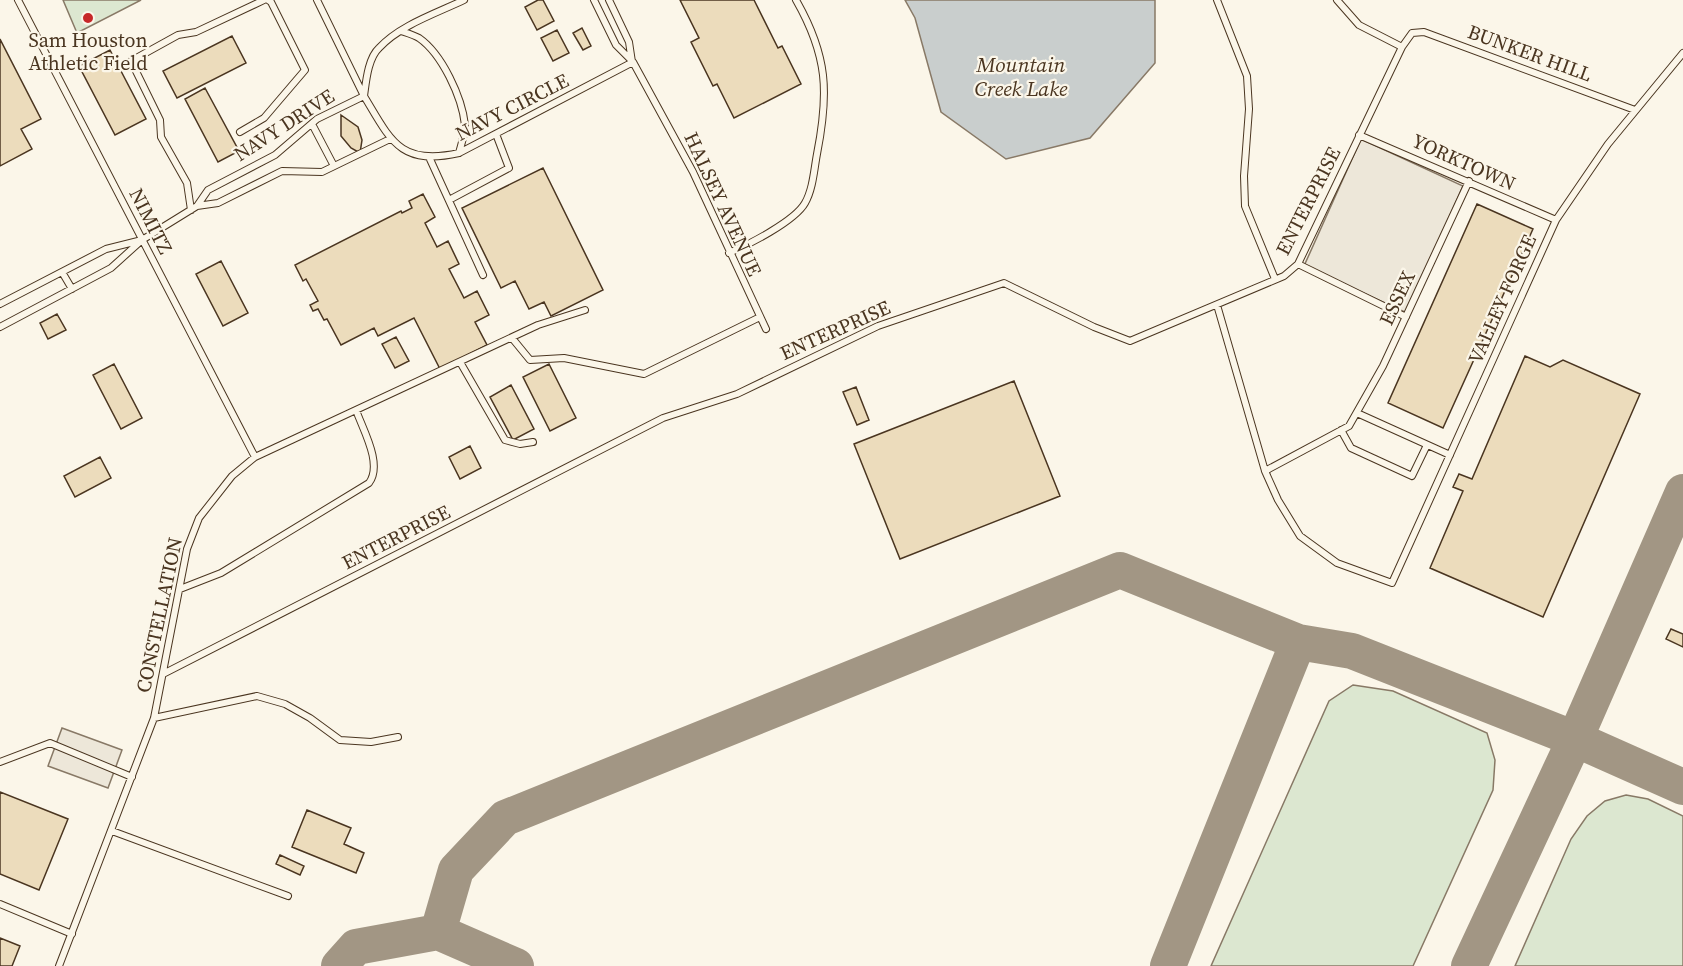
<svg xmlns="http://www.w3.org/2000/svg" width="1683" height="966" font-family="'Source Serif 4',serif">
  <rect width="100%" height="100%" fill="#fbf6e9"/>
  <!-- green -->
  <path fill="#dce7d0" stroke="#887966" stroke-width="1.5" d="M63,0H141L77,33Z
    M1353,685L1393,691L1487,733L1495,760L1493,790L1413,966H1211L1329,701Z
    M1626,795L1648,799L1683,816V966H1515L1571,839L1587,816L1605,801Z"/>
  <!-- parking -->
  <path fill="#ede7d9" stroke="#887966" stroke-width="1.5" d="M1361,139L1463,186L1407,313L1304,266Z
    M62,728L122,750L108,788L48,766Z"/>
  <!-- water -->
  <path fill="#c9cecd" stroke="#887966" stroke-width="1.5" d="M905,0H1155V63L1090,138L1006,159L941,112L915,18Z"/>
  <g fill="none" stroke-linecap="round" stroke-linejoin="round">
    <!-- taxiway -->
    <path stroke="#a29684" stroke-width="36" d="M438,932L456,870L505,818L1120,570L1298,642
      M339,966L356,947L438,932L516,966
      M1168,966L1298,642L1352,651L1575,739L1683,787
      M1469,966L1575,739L1683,492"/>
  </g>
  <!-- building -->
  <path fill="#ecdcbc" stroke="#4a3520" stroke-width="1.5" d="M538,0H543L554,21L537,30L525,7Z
    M680,0H754L778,48L782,46L801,84L734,118L717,84L713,86L691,42L699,38Z
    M582,28L591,46L583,50L573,33Z
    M557,30L569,53L553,61L541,38Z
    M232,36L246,63L177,98L163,71Z
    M0,39L41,119L21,129L32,149L0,166Z
    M110,50L146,119L115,135L79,66Z
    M205,88L239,151L218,162L185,99Z
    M341,115L358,127L362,140L360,153L351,148L341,136Z
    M543,168L603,290L551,316L544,302L529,309L515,281L501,288L462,208Z
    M423,194L435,217L425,223L437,247L448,241L459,264L449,269L464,298L477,291L489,315L475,322L487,345L440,369L414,318L378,336L374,328L341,345L327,319L324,320L318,309L313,311L310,305L318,301L306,279L303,281L295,265L401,211L402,213L412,208L409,201Z
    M1477,204L1533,229L1443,428L1388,403Z
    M221,261L248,313L223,326L196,274Z
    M57,314L66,330L48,339L40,323Z
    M396,337L409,361L395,368L382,344Z
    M1525,356L1550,367L1563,360L1640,394L1543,617L1430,568L1463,491L1453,487L1459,474L1472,479Z
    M114,364L142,418L121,429L93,375Z
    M549,364L576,418L550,431L523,377Z
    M1014,381L1060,496L900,559L854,444Z
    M511,385L534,429L513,440L490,397Z
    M856,387L869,420L857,425L843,392Z
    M470,446L481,468L460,479L449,457Z
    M100,457L111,478L75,497L64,476Z
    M1671,629L1683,634V647L1666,639Z
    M0,792L68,819L39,890L0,874Z
    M307,810L351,828L344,844L364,853L356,873L292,847Z
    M280,855L304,866L300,875L276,864Z
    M0,938L20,946L12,966H0Z"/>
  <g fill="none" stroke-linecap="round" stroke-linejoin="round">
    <!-- lane casing -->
    <g stroke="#4a3520" stroke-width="8">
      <path id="lane" d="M18,0L255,457
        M464,0C437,13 400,25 379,48C368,58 366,82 364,96C391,141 400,166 459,153L633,62
        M594,0L616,45L633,62L693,172L766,329
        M609,0L629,42L632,62
        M1217,0L1247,76L1249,109L1244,176L1245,206L1275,279
        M1337,0L1359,25L1402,47
        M401,31C407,33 414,35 419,38C442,54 462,97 465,125C465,134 461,145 459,153
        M312,124L334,166
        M240,132L264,118L305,70L271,2L268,0
        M1359,135L1556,220
        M429,157L483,275
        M449,200L509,168L496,134
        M197,206L208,190L275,155L317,119L364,96L317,0
        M191,210L187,183L161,137L160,120L131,61L178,35L196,32L264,0
        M729,253C748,245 795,221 805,203C813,189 814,170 817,154C829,93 828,56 796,0
        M1298,264L1406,317
        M62,272L72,289
        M0,304L106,249L138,241
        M1217,305L1265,471L1278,500L1300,536L1337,563L1392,583L1556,220L1608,144L1683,53
        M0,327L111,268L142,240L197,206L218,203L282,171L322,172L390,139
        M512,338L530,360L564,358L644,374L760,317
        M460,362L505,440L520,444L533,442
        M1357,413L1450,455
        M1341,430L1351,448L1412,476L1427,445
        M1265,471L1349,426L1383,366L1469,181
        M180,589L221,573L369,483C383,464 363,430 356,410
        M163,674L663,418L737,394L878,326L1004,283L1094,327L1130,341L1284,276L1298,264L1402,47L1412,33L1424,32L1635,110
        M154,718L257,696L285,704L310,718L340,740L371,742L398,737
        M0,762L50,743L132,777
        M112,831L288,896
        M0,904L72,934
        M59,966L154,718L187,549L199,518L232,476L255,457L538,325L585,310"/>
    </g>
    <!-- lane -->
    <use href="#lane" stroke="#fbf6e9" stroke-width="6"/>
  </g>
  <!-- markers -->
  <circle fill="#c62828" stroke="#fbf6e9" stroke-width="2" cx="88" cy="18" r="6"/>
  <g text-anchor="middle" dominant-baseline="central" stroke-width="4.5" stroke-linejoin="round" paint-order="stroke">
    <!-- poi labels -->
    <g font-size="20" fill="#4a3520" stroke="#fbf6e9">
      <text x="88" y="40">Sam Houston<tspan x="88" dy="23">Athletic Field</tspan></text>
    </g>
    <!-- street labels -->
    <g font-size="20" fill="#4a3520" stroke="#fbf6e9">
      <text transform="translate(1530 53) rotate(20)">BUNKER HILL</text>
      <text transform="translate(512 107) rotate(-27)">NAVY CIRCLE</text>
      <text transform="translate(284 125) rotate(-33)">NAVY DRIVE</text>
      <text transform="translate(1464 162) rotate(24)">YORKTOWN</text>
      <text transform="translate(1308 201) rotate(-63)">ENTERPRISE</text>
      <text transform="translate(723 204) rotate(65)">HALSEY AVENUE</text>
      <text transform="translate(151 221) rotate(63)">NIMITZ</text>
      <text transform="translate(1397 298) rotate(-65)">ESSEX</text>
      <text transform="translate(1502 299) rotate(-66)">VALLEY FORGE</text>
      <text transform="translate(835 330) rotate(-24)">ENTERPRISE</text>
      <text transform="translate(396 537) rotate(-27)">ENTERPRISE</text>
      <text transform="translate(159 615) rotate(-78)">CONSTELLATION</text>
    </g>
    <!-- water labels -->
    <g font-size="21" font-style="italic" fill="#4a3520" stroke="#fbf6e9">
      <text x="1021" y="64">Mountain<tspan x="1021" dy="24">Creek Lake</tspan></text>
    </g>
  </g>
</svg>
